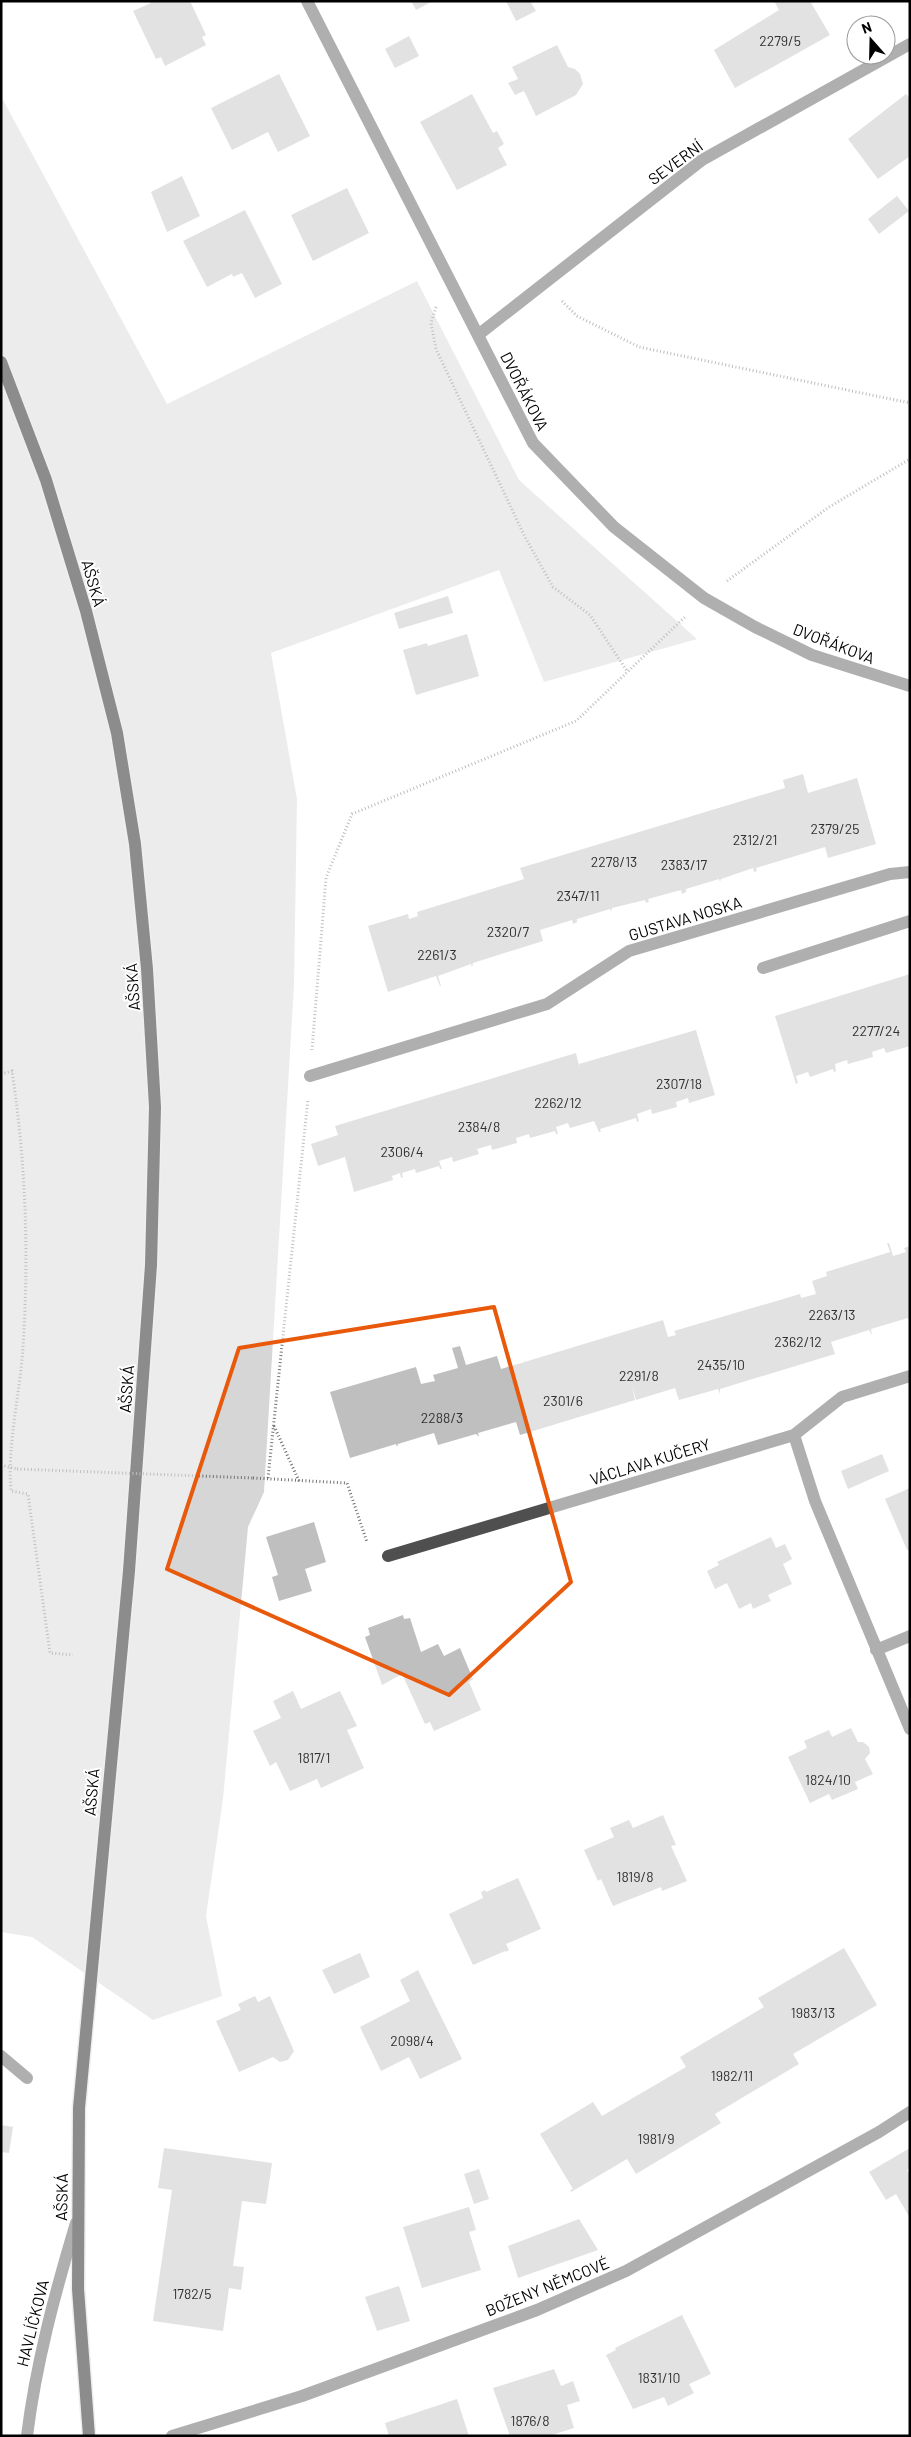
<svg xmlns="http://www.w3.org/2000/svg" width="911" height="2437" font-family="Barlow,sans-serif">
  <rect width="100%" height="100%" fill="#fff"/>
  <!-- green -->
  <path fill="#d6d6d6" d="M1,96L167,404L417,281L519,480L697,639L544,682L499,570L271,653L297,799L294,985L264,1492L248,1527L223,1799L206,1916L222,1996L153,2020L32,1937L1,1932Z"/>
  <!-- building -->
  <path fill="#bfbfbf" d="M150,1H190L206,35L202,37L206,45L165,66L161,57L156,59L133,11L151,3Z
    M411,1H433L416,10Z
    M506,1H530L536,11L516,21Z
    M774,1H810L830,35L735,88L714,50L779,10Z
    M409,36L419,56L395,68L385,49Z
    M557,45L568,67L575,69L580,74L583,84L576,95L536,116L524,91L515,95L508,83L518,79L512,67Z
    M279,74L310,136L278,152L268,132L232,150L211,108Z
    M472,94L493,133L497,131L504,144L498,148L507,165L457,190L420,122Z
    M906,94L910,99V156L878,179L848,139Z
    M182,176L200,216L167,232L151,192Z
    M347,188L369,233L313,261L291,215Z
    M897,196L909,211L879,234L868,219Z
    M245,210L282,284L255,298L242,273L233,277L232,274L207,287L183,241Z
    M448,596L453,613L399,629L394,613Z
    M467,634L479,676L416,695L403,650L427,643L428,646Z
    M803,774L808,793L857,778L876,844L828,858L825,847L756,868L757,871L754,872L753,868L721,879L720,882L719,879L686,889V892L682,894L681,890L648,899L649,902L646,903L645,900L612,908L611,912L610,909L577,919V922L573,924L572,920L540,930L543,941L473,963L472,967L471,964L438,976L441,986H440L436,976L388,992L368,926L408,914L409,919L418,916L417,912L524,879L520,868L785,788L783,780Z
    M910,974V1046L886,1053L884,1048L872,1052L873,1057L848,1064L847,1060L835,1064L836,1071L834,1072L833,1069L810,1077L808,1072L796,1076L798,1083L796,1084L775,1016Z
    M696,1030L715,1095L689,1103L688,1098L676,1102L677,1107L652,1114L651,1109L637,1114L639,1121L637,1122L636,1118L600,1129L601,1132H599L594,1121L570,1128L568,1123L556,1127L558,1134H556L555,1131L530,1138L529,1134L516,1138L517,1143L492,1150L491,1145L477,1149L479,1154L453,1162L452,1157L439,1161L442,1169H440L439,1166L416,1173L415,1169L402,1173L403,1177L401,1178L400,1173L392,1176L393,1180L354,1192L345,1157L318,1166L311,1144L338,1135L335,1126L576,1053L580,1070L579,1064Z
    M887,1243H889L893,1256L906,1252L904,1248L910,1246V1323L908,1318L871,1329L872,1335L869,1330L831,1342L835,1354L720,1389V1394L718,1389L679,1400L675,1388L636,1400L632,1385L635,1400L520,1435L516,1422L478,1433L479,1437L476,1434L438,1445L434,1433L398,1444L397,1447L396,1444L350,1458L330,1392L416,1367L421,1384L435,1381L433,1375L458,1368L452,1348L460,1346L466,1365L497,1356L501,1369L663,1320L668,1337L676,1335L674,1331L800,1294L801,1298L816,1294L812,1281L827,1276L826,1272L890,1252Z
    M882,1454L889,1471L848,1489L841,1471Z
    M910,1488V1549L907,1550L885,1499Z
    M314,1522L326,1562L305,1569L312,1591L279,1601L272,1577L278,1575L266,1537Z
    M771,1537L776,1548L785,1544L792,1559L783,1564L792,1584L768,1595L771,1601L753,1609L751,1603L739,1609L727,1583L715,1589L707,1571L719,1565L717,1562Z
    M403,1615L404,1619L410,1618L421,1652L438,1644L444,1656L460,1648L473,1679L469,1682L481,1710L434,1731L430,1722L425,1724L402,1674L382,1685L365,1637L370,1635L368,1628Z
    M293,1691L301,1709L340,1691L357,1726L347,1730L364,1768L321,1788L317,1779L290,1791L276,1762L270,1766L253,1731L281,1718L273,1701Z
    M851,1728L858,1742H863L869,1747L870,1753L865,1759L873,1774L855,1782L858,1789L832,1800L829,1794L810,1803L788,1757L807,1748L804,1741L829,1730L832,1737Z
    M663,1815L676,1845L671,1846L687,1881L662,1891L661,1887L613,1906L601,1879L598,1881L584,1850L614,1837L610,1828L629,1820L633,1828Z
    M518,1878L541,1929L506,1944L509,1950L506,1952L505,1951L473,1965L449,1914L483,1898L481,1892L485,1890L486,1892Z
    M844,1948L877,2005L793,2054L799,2064L715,2114L721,2123L636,2174L627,2159L571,2192L570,2190L573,2189L540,2134L593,2102L602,2116L686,2067L680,2057L764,2007L758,1998Z
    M360,1953L370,1977L334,1994L322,1970Z
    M418,1970L462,2059L420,2079L409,2057L381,2071L360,2027L410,2001L400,1980Z
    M255,1996L258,2002L270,1996L294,2051L288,2060L280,2062L273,2057L239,2072L216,2021L241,2010L238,2004Z
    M1,2125L13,2127L9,2153L1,2152Z
    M164,2148L272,2163L266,2204L242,2201L233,2266L244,2267L241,2290L229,2288L223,2331L153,2321L172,2190L158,2188Z
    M910,2148V2168L907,2170L910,2175V2218L896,2194L886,2200L869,2172Z
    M479,2169L489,2199L474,2204L464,2174Z
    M469,2207L476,2230L469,2232L481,2270L422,2288L403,2227Z
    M579,2219L598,2250L518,2278L508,2246Z
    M399,2286L410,2321L377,2331L365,2297Z
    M682,2315L711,2374L689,2384L694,2393L668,2406L664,2397L633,2409L606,2355L616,2350L615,2348Z
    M554,2369L561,2386L573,2381L580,2401L567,2405L574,2428L549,2436H510L493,2388Z
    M457,2399L469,2436H389L385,2423Z"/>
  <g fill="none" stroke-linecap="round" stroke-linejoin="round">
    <!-- major casing -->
    <g stroke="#dbdbdb" stroke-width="15">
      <path id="major" d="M1,362L46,480L86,611L117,733L135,844L147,969L155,1107L151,1265L129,1571L79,2108L78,2289L89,2436"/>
    </g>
    <!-- path -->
    <path stroke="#717171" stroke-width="3" stroke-dasharray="1 2.5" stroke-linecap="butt" d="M562,301L577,316L639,347L910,403
      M436,307L431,323L436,349L525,537L553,587L590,615L627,671
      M727,581L829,507L910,459
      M312,1050L326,878L352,814L576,721L686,616
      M1,1074L12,1071C26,1165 29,1253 23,1347C20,1394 7,1445 11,1491L28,1494L50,1653L73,1655
      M274,1426L299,1481
      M1,1465L17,1469
      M253,1478L347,1483L367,1542
      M268,1478L308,1099"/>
    <!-- minor -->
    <path stroke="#4f4f4f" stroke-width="12" d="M307,1L533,443L614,527L704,598L755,627L812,655L910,686
      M478,335L702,160L910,44
      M763,968L910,921
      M310,1076L547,1004L629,951L890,874L910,872
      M794,1435L815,1501L910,1729
      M388,1556L794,1435L842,1397L910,1376
      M876,1650L910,1636
      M1,2056L27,2078
      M27,2436C36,2363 55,2293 76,2223
      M172,2436L302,2396L537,2310L626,2271L879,2132L910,2112"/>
    <!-- major -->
    <use href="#major" stroke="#000" stroke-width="12"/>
    <!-- path-bridge -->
    <path stroke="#717171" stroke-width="3" stroke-dasharray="1 2.5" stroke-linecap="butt" d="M17,1469L253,1478"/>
  </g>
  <!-- marked area -->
  <path d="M0 0H911V2437H0ZM494,1307L571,1582L449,1695L167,1569L239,1348Z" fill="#fff" fill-opacity=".55" fill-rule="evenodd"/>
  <path fill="none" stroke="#e8590c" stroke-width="4" stroke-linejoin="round" d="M494,1307L571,1582L449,1695L167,1569L239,1348Z"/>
  <g text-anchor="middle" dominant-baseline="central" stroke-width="4" stroke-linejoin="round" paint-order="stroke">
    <!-- number labels -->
    <g font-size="14" fill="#303030">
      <text x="780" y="40">2279/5</text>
      <text x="835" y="828">2379/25</text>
      <text x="755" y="839">2312/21</text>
      <text x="614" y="861">2278/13</text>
      <text x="684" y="864">2383/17</text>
      <text x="578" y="895">2347/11</text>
      <text x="508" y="931">2320/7</text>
      <text x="437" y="954">2261/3</text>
      <text x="876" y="1030">2277/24</text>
      <text x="679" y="1083">2307/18</text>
      <text x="558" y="1102">2262/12</text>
      <text x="479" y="1126">2384/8</text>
      <text x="402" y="1151">2306/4</text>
      <text x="832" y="1314">2263/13</text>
      <text x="798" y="1341">2362/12</text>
      <text x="721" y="1364">2435/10</text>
      <text x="639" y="1375">2291/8</text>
      <text x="563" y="1400">2301/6</text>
      <text x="442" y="1417">2288/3</text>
      <text x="314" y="1757">1817/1</text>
      <text x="828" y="1779">1824/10</text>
      <text x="635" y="1876">1819/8</text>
      <text x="813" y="2012">1983/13</text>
      <text x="412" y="2040">2098/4</text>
      <text x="732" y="2075">1982/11</text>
      <text x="656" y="2138">1981/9</text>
      <text x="192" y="2293">1782/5</text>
      <text x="659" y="2377">1831/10</text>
      <text x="530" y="2420">1876/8</text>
    </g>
    <!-- street labels -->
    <g font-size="16" fill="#000" stroke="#fff">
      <text transform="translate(675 162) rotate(-36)">SEVERNÍ</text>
      <text transform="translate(525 391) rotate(63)">DVOŘÁKOVA</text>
      <text transform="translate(94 583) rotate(74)">AŠSKÁ</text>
      <text transform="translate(834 643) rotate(21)">DVOŘÁKOVA</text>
      <text transform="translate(685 918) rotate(-17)">GUSTAVA NOSKA</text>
      <text transform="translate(132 987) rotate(-94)">AŠSKÁ</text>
      <text transform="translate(126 1389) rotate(-86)">AŠSKÁ</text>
      <text transform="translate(650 1461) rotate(-17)">VÁCLAVA KUČERY</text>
      <text transform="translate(91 1792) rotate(-85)">AŠSKÁ</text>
      <text transform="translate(61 2197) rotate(-89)">AŠSKÁ</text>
      <text transform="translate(547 2286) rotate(-22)">BOŽENY NĚMCOVÉ</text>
      <text transform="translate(32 2323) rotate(-76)">HAVLÍČKOVA</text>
    </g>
  </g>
  <!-- border -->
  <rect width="911" height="2437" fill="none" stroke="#000000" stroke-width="5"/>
  <!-- north arrow -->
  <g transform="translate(871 40) rotate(340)"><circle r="24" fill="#ffffff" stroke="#999999"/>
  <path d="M0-4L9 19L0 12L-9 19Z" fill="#000000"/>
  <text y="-8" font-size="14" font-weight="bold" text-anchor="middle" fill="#000000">N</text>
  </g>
</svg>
